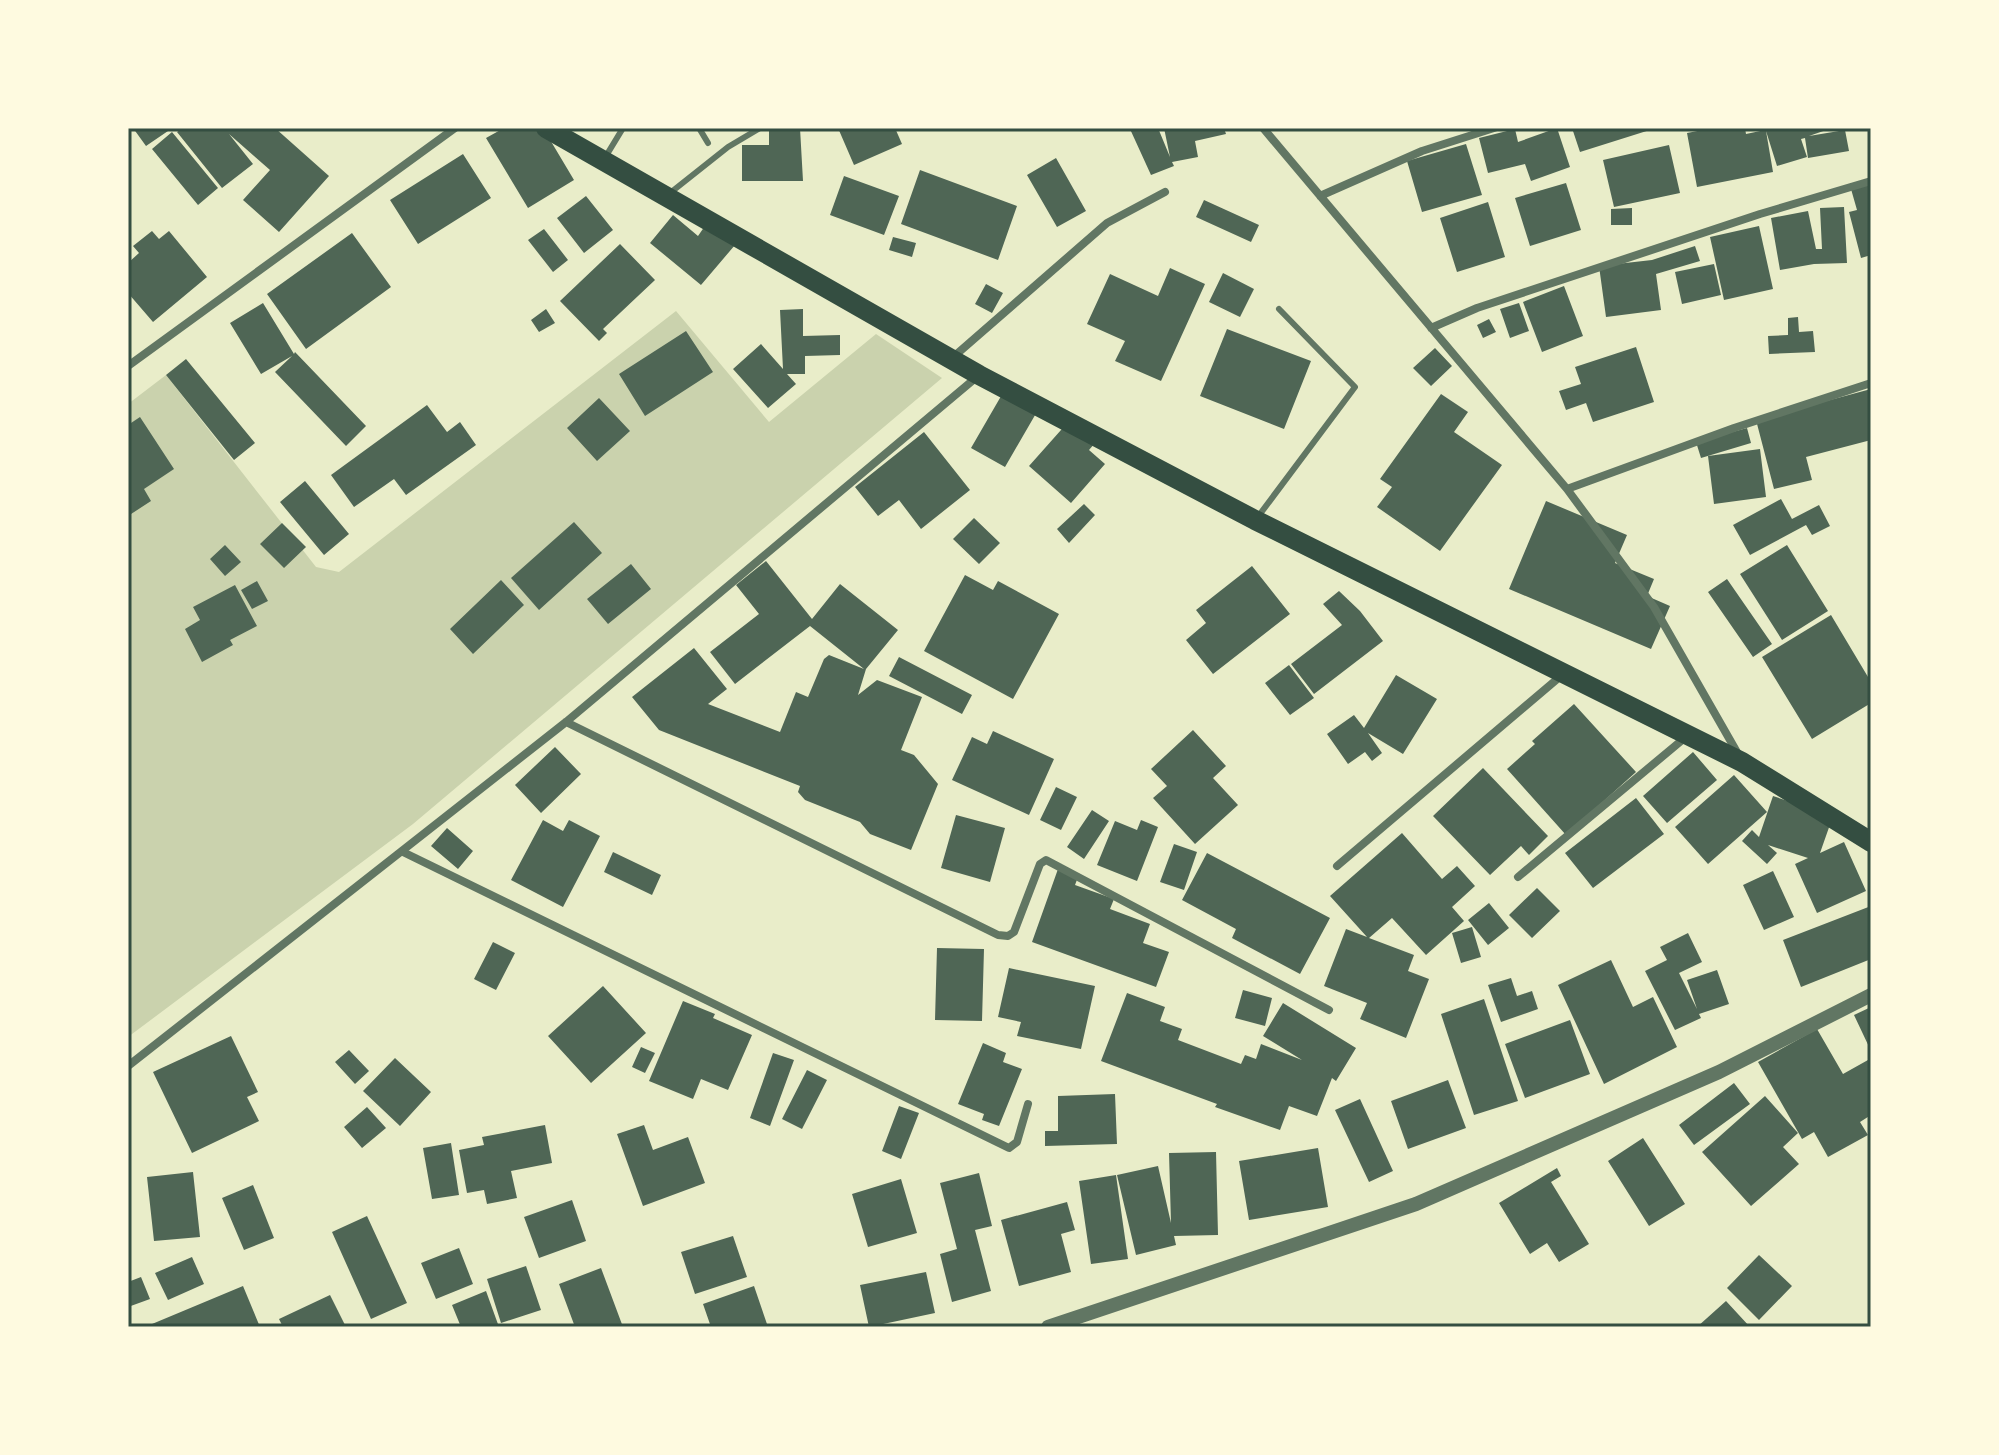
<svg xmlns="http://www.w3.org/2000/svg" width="1999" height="1455" font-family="Roboto,sans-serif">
  <rect width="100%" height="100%" fill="#e9edc9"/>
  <!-- green -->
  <path fill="#cad2ad" d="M676,311L769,422L876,334L942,378L413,824L128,1037V404L166,375L316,567L339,572Z"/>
  <!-- building -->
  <path fill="#4f6655" d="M133,128H166L168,131L146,146Z
    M183,128H275L329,176L279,232L243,200L270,170L229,134L253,164L222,188L177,132Z
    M504,128H543L574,180L528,208L486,138Z
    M769,128H800L803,181H742V145H769Z
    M838,128H895L902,144L854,165Z
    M1158,128L1170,157L1164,128H1224L1226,134L1195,141L1198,157L1172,162L1174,166L1151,175L1130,129Z
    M1557,128L1570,167L1531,181L1525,164L1488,173L1479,138L1515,129L1518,142Z
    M1572,128H1653V129L1580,152Z
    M1713,128H1745L1746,134L1765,130V128H1832L1809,136L1845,130L1849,151L1808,158L1805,138L1801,139L1807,157L1777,166L1766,131L1773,172L1697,187L1687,133Z
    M172,132L218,188L198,205L152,149Z
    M1466,144L1482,195L1422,212L1407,161Z
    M1669,145L1680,193L1614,207L1603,160Z
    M463,154L491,198L418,244L390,200Z
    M1056,158L1086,211L1057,227L1027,175Z
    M920,170L1017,206L998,260L901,224Z
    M844,176L899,196L884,235L830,215Z
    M1566,183L1581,230L1530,246L1515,198Z
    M1871,183V255L1861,258L1849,212L1857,210L1851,189Z
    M586,196L613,230L584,253L557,218Z
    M1204,200L1259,225L1251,242L1196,217Z
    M1488,202L1505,257L1457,272L1440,218Z
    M1844,207L1847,263L1814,264L1780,270L1771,218L1808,211L1816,249H1822L1820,208Z
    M1632,208V225H1611V209Z
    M673,215L698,236L707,223L735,245L701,285L650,243Z
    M1759,226L1773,289L1724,300L1710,237Z
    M544,229L568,260L553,272L528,240Z
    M152,231L159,239L169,231L207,277L153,322L128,293V263L139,253L133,246Z
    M352,233L391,287L306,349L267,294Z
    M893,237L916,243L912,257L889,250Z
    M620,244L655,280L603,329L607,333L599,341L560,301Z
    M1695,246L1700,261L1656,274L1661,310L1606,317L1599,266L1652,260Z
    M1714,264L1721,295L1682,304L1675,272Z
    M1170,268L1205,284L1161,381L1115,361L1125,341L1087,324L1110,274L1158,296Z
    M1223,273L1254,289L1240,317L1209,302Z
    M986,284L1003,293L992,313L975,304Z
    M1564,286L1583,336L1542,352L1523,302Z
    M263,303L294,354L295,352L366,426L346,446L275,372L292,356L261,374L230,323Z
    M1519,303L1529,331L1510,338L1500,309Z
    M546,309L555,323L539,332L531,320Z
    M803,309V336L840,335V355L805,356V374H787L796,384L768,408L733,369L761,344L783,369L780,310Z
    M1798,317L1799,332L1813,331L1815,352L1769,354L1768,336L1788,335V318Z
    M1489,319L1496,332L1483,338L1477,325Z
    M1227,329L1311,361L1284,429L1200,396Z
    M686,331L713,372L645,416L619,374Z
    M1636,347L1654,402L1593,422L1586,403L1566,410L1559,391L1581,384L1575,367Z
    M1435,348L1452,366L1431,386L1413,368Z
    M186,359L255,443L234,460L166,375Z
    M1871,389V440L1806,457L1812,480L1774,489L1756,420Z
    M1004,391L1038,410L1005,467L971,448Z
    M1441,394L1468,412L1454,432L1502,465L1440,551L1377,507L1392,487L1380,479Z
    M599,398L630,431L597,461L567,428Z
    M427,405L447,432L460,422L476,445L406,495L394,479L354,507L331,475Z
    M140,417L174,469L144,489L151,501L128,516V425Z
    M1069,421L1095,443L1089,450L1105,464L1071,503L1029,466Z
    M1747,428L1751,443L1701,458L1696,442Z
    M924,432L970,490L921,529L899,500L878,516L855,487Z
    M1760,449L1766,497L1714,504L1708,456Z
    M305,481L349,534L324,555L280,502Z
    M1781,499L1792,519L1819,505L1830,526L1812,535L1806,525L1750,555L1733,525Z
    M1546,501L1627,535L1615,563L1654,579L1647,596L1670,606L1651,649L1509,589Z
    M1084,504L1095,515L1069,543L1057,529Z
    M974,518L1000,543L979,564L953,539Z
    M574,522L602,553L539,610L511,578Z
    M282,523L306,547L284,568L260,544Z
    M225,545L241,562L225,576L210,559Z
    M1787,545L1828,611L1782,640L1740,574Z
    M766,561L812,619L840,584L898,630L866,669L858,695L877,680L922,697L901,750L914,755L938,784L911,850L870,834L860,822L805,800L798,792L800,786L659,730L632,697L694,648L727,689L708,704L780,732L796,692L808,697L824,659L829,655L864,669L810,626L735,684L710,652L759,614L736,585Z
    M631,564L651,589L608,624L587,599Z
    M1252,566L1290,614L1213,674L1186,640L1206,623L1196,610Z
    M965,575L993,590L998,581L1059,614L1013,699L924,651Z
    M1727,579L1772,644L1753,657L1708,592Z
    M501,580L524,605L473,654L450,629Z
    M257,581L268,601L252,609L241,590Z
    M235,585L257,626L230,640L233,645L202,662L185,629L200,620L193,607Z
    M1339,591L1360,611L1383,641L1314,694L1291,664L1342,625L1323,604Z
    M1831,615L1871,682V703L1812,739L1762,657Z
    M899,657L972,695L962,714L889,676Z
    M1289,665L1314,698L1290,715L1265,683Z
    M1396,675L1437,699L1403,754L1368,733L1382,753L1372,761L1365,752L1348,764L1327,734L1354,715L1364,728Z
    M1574,704L1636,772L1566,835L1507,769L1535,744L1532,741Z
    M1193,730L1226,766L1213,778L1238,805L1195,844L1153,798L1167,786L1151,769Z
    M993,731L1054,759L1029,815L952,780L972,737L987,744Z
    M555,747L581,774L541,813L515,785Z
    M1693,752L1717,780L1667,823L1643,796Z
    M1483,768L1548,836L1529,855L1521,846L1490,875L1433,816Z
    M1734,775L1767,812L1708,864L1675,827Z
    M1056,787L1077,797L1061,830L1040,820Z
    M1773,796L1833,816L1820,853L1844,842L1866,891L1817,913L1795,864L1808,858L1768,845L1777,853L1767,864L1742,841L1752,830L1759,837Z
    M1636,798L1664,834L1593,888L1565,853Z
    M1092,810L1109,821L1084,859L1067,847Z
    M956,815L1005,828L990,882L941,868Z
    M543,820L563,831L569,820L600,836L563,907L511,880Z
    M1141,820L1158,827L1137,881L1097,865L1115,821L1137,830Z
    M447,828L473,851L458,869L431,846Z
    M1402,833L1442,879L1457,866L1475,886L1452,907L1464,921L1426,955L1392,918L1369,938L1414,955L1408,971L1429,979L1406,1038L1360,1019L1367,1003L1324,986L1346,929L1367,937L1330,896Z
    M1174,844L1197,852L1184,890L1160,882Z
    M613,852L661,875L652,895L604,872Z
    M1207,853L1330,918L1300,974L1232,938L1236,929L1182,900Z
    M1058,869L1078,877L1075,885L1114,899L1110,909L1150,924L1143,943L1169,952L1156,987L1032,942Z
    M1773,871L1794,917L1764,930L1743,885Z
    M1537,888L1560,911L1532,938L1509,915Z
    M1489,903L1509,928L1488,945L1468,920Z
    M1871,906V959L1801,987L1783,940Z
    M1472,927L1481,957L1461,963L1452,933Z
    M1688,933L1702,962L1679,973L1697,1009L1687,980L1717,970L1729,1004L1699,1014L1701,1018L1675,1030L1645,971L1667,960L1660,947Z
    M493,942L515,953L496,990L474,979Z
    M937,948L984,949L982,1021L935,1020Z
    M1611,960L1633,1007L1653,997L1677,1047L1604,1084L1558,985Z
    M1009,968L1095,986L1081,1049L1017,1036L1021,1022L998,1017Z
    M1511,978L1517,996L1532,991L1538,1009L1501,1022L1488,985Z
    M603,986L646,1033L591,1083L548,1036Z
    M1243,990L1272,998L1265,1026L1235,1018Z
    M1127,993L1165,1007L1160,1021L1182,1029L1178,1040L1241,1064L1245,1055L1256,1059L1261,1044L1302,1060L1263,1036L1283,1003L1356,1048L1336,1081L1332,1078L1317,1116L1289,1106L1280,1130L1215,1107L1217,1104L1101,1061Z
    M1484,999L1518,1101L1474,1115L1441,1014Z
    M683,1001L715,1014L713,1018L752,1035L728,1090L701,1079L693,1099L649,1081Z
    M1871,1007V1051L1854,1015Z
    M1570,1020L1590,1074L1525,1098L1505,1044Z
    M1817,1029L1843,1074L1868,1060L1871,1065V1115L1860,1122L1868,1135L1828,1157L1814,1132L1802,1139L1758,1062Z
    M231,1036L258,1092L247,1097L259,1121L192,1153L153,1072Z
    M983,1043L1006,1053L1003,1062L1022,1069L999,1126L982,1120L984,1114L958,1104Z
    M641,1047L655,1053L645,1073L632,1067Z
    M349,1050L369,1071L355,1084L335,1062Z
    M773,1053L794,1060L770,1126L750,1118Z
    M395,1058L431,1092L400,1126L363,1091Z
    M807,1070L827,1080L802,1129L782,1119Z
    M1448,1080L1466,1128L1408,1149L1391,1101Z
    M1734,1083L1750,1104L1694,1145L1679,1125Z
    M1115,1094L1117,1144L1045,1146V1131H1058V1096Z
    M1765,1096L1798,1133L1783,1147L1799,1164L1751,1206L1702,1152Z
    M1360,1099L1393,1171L1369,1182L1335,1110Z
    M899,1106L919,1113L901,1159L882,1151Z
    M367,1107L386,1128L362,1148L344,1127Z
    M545,1125L552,1163L511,1171L517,1198L487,1204L484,1190L467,1193L459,1150L484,1145L482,1137Z
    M644,1125L653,1150L688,1137L705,1183L643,1206L617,1134Z
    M1643,1138L1685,1204L1649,1226L1608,1161Z
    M451,1143L459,1195L432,1199L423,1148Z
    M1318,1148L1328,1207L1249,1220L1239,1161Z
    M1216,1152L1218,1235L1174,1236L1176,1245L1136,1255L1117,1175L1158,1166L1171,1223L1169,1153Z
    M1557,1168L1561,1176L1551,1182L1589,1244L1559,1262L1547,1243L1530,1254L1499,1203Z
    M193,1172L200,1237L154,1241L147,1177Z
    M979,1173L992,1226L975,1230L991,1291L952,1302L940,1254L957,1249L940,1183Z
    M1116,1175L1128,1259L1091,1264L1079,1181Z
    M901,1179L917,1233L868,1247L852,1194Z
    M253,1185L274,1238L244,1250L222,1198Z
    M572,1200L586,1241L539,1258L524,1217Z
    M1067,1202L1075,1230L1061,1234L1071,1272L1019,1286L1001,1220Z
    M367,1216L407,1303L371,1319L332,1232Z
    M733,1236L747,1277L695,1294L681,1252Z
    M459,1248L473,1284L436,1299L421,1263Z
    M1759,1255L1792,1286L1759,1320L1727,1288Z
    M192,1257L204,1284L168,1300L155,1273Z
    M526,1266L541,1310L501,1323L487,1279Z
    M601,1268L623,1327H575L559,1284Z
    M926,1272L935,1313L869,1327L860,1285Z
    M141,1277L150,1299L128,1307V1282Z
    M243,1286L260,1327H153L152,1324Z
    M754,1286L768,1327H711L703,1304Z
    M486,1291L499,1327H461L452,1305Z
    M330,1295L346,1327H283L279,1319Z
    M1726,1301L1750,1327H1697Z"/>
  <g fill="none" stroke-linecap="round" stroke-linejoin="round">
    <!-- service -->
    <path stroke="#617663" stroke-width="6" d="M699,128L708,143
      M606,156L623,128
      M670,193L728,147L760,128
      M1257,518L1355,387L1279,309"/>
    <!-- minor -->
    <path stroke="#617663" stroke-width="8" d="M1263,128L1567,489L1654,607L1738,754
      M1320,196L1422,151L1494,128
      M1431,328L1477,308L1760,214L1871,181
      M951,359L1107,223L1165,192
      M128,366L455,128
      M1567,489L1734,428L1871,383
      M566,722L998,935L1008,936L1014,932L1040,864L1046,860L1329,1010
      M403,852L1009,1148L1017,1142L1028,1104
      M1337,866L1562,675
      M1518,877L1687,736
      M128,1066L566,722L978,376"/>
    <!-- tertiary -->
    <path stroke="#617663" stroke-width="14" d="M1048,1327L1416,1204L1719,1072L1871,995"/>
    <!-- primary -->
    <path stroke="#344e41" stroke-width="20" d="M546,128L979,375L1255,520L1742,762L1871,842"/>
  </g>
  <!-- border -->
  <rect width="1999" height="1455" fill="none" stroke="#fefae0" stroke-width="260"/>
  <rect x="130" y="130" width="1739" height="1195" fill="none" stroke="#344e41" stroke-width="3"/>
</svg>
